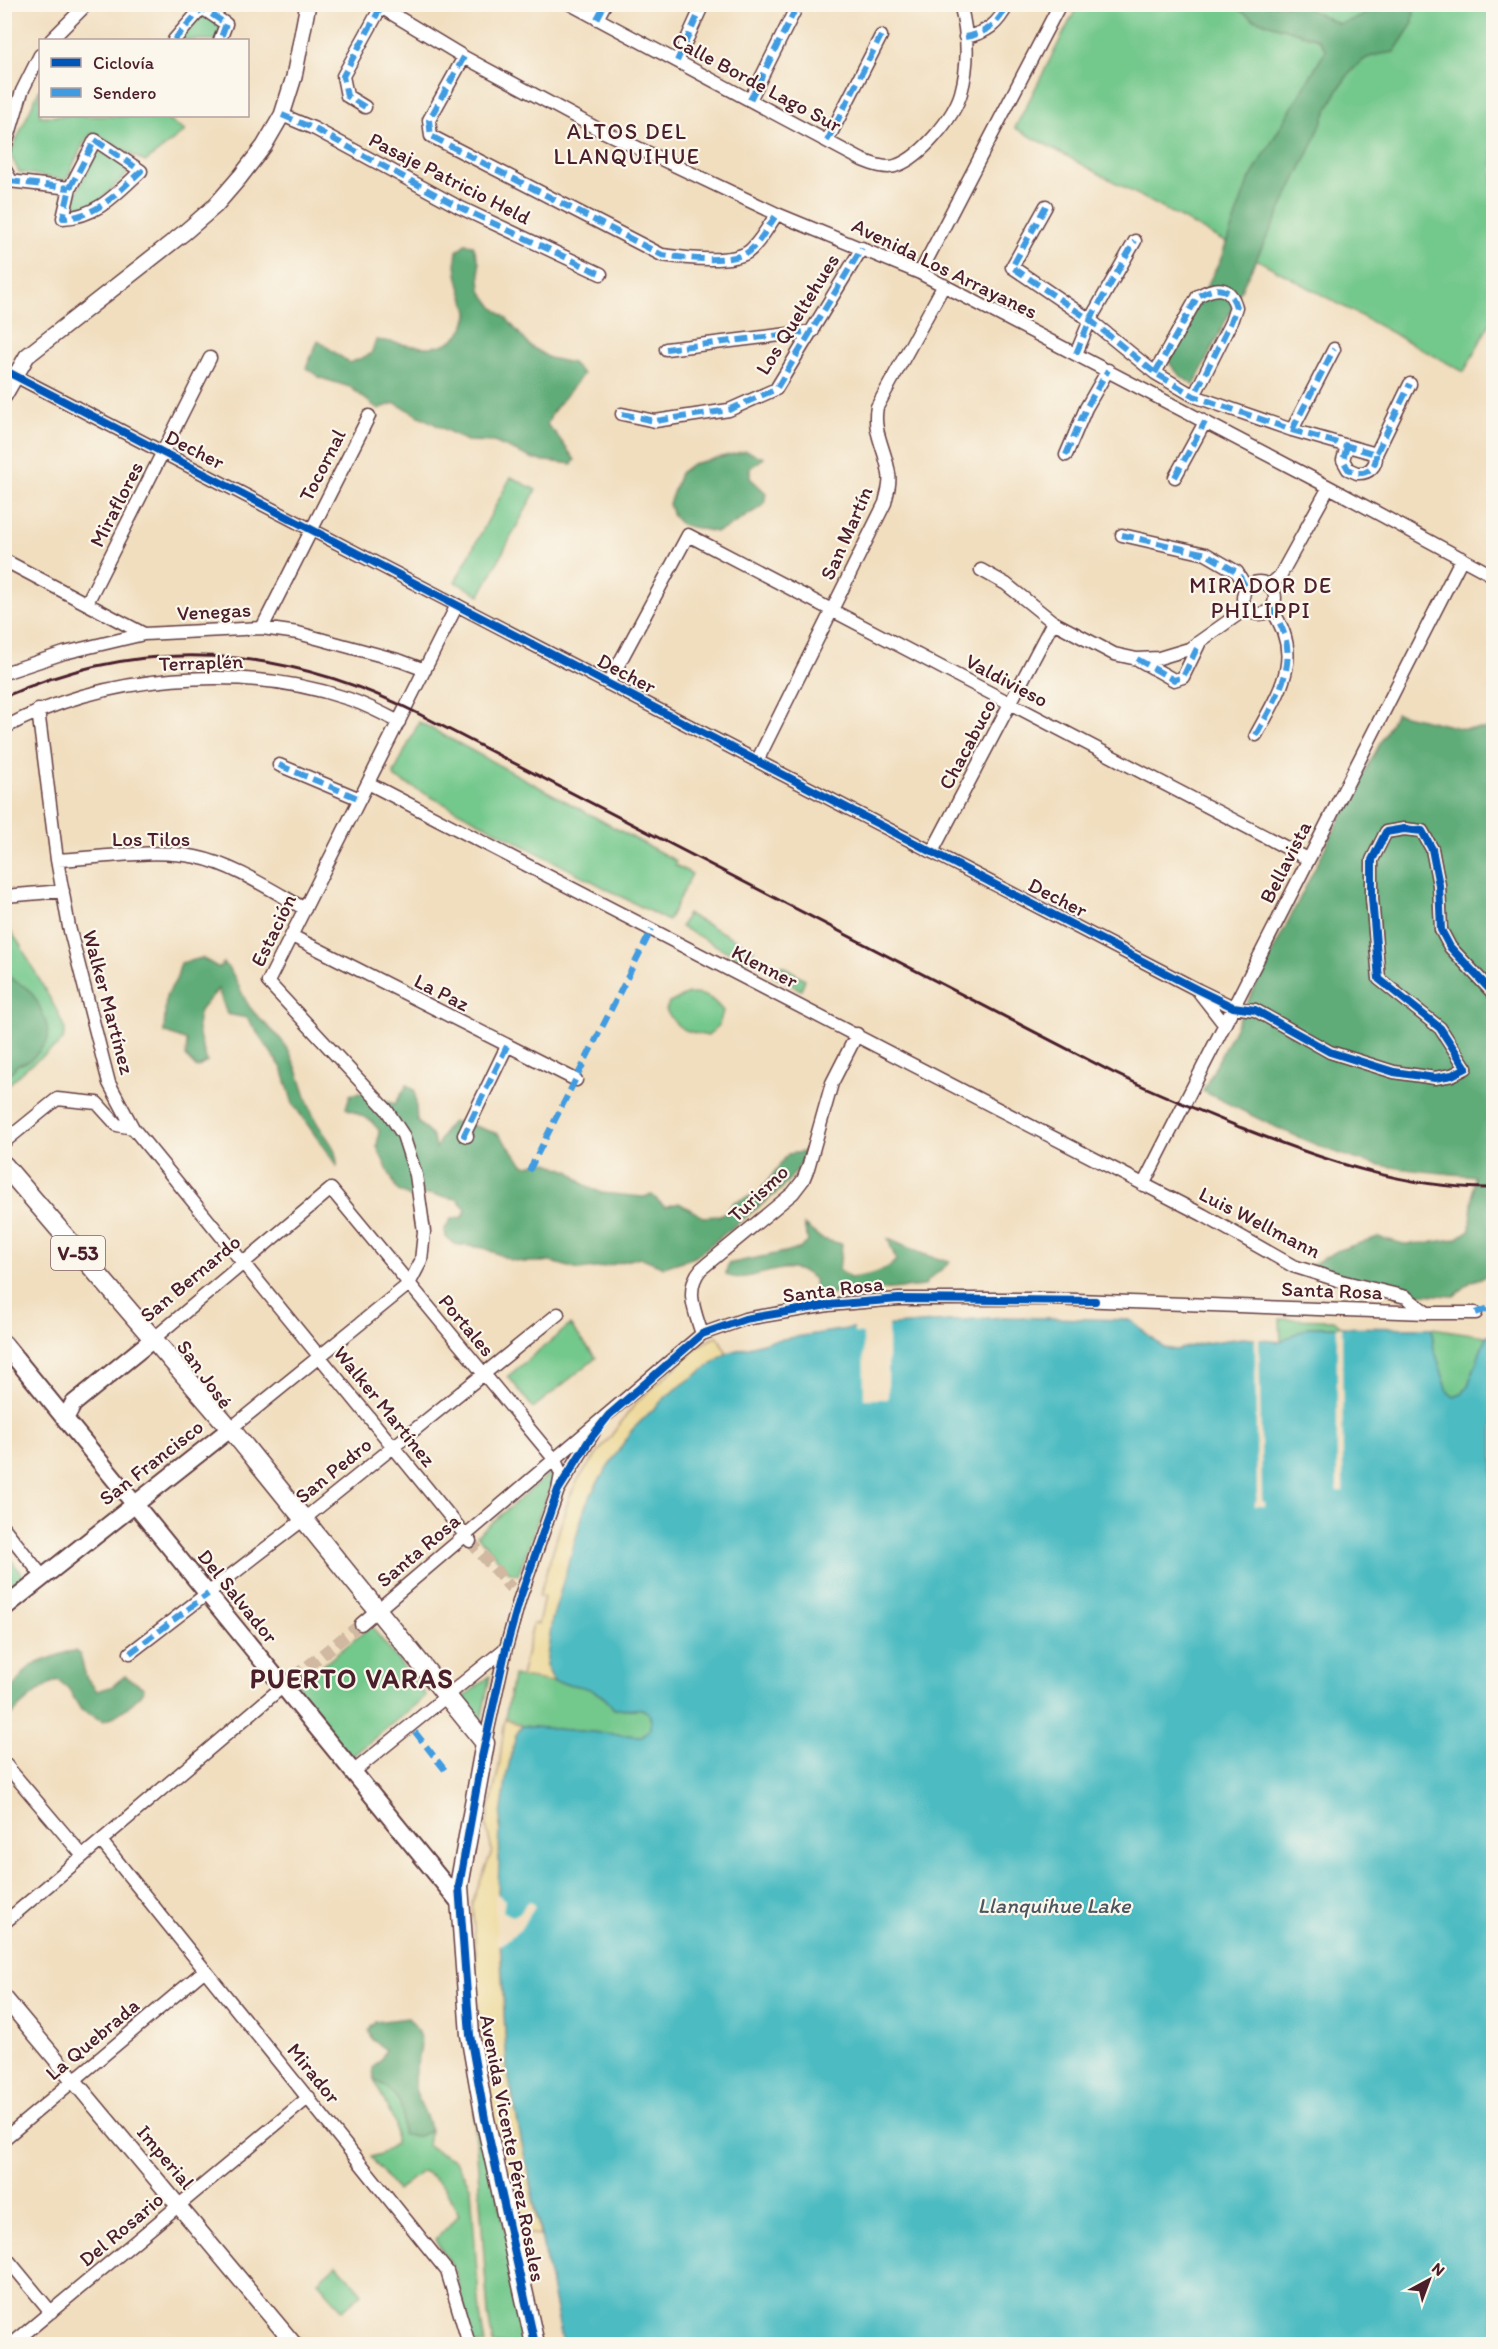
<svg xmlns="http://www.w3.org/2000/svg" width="1498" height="2349" font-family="Itim,sans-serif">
  <rect width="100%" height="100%" fill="#fbf7ec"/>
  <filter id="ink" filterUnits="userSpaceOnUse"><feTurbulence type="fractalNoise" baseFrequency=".0167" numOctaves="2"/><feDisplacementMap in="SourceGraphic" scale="12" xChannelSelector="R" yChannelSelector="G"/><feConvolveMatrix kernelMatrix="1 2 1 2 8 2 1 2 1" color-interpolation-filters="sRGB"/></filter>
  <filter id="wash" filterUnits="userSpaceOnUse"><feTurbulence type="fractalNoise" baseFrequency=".008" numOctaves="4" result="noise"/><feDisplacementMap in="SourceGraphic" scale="24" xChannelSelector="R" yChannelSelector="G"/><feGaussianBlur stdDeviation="1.35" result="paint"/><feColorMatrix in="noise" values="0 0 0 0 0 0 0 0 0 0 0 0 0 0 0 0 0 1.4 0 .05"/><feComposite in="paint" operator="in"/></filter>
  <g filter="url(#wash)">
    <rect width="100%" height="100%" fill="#f1debf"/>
    <!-- green -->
    <path fill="#73c88c" stroke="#5e745c" stroke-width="1.5" d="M1078,5H1493V317L1464,372L1015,128Z
      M203,14L221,26L216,40H179Z
      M40,88V116H161L185,131L145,162L92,133L83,144L66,180L19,172L10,154Z
      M99,145L133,168L99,201L74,209L77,192Z
      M511,477L536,490L480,595L455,582Z
      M419,722L676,861L675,865L692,874L668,921L395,778L394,773Z
      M687,914L754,949L747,962L681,927Z
      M5,924L19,943L58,1013L65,1030L63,1040L57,1046L26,1068L5,1088Z
      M781,965L805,979L801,990L773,975Z
      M688,994C706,993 712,998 723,1011L719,1025L708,1036C686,1031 678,1031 666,1010L669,1003Z
      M1280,1319L1334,1320L1342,1327H1308L1281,1342Z
      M570,1325L596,1358L533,1408L508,1376Z
      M1432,1328L1486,1336L1467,1388L1462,1394L1454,1397L1448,1392L1433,1345Z
      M549,1474L553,1477L518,1575L508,1571L477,1535Z
      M5,1552L24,1577L5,1594H4Z
      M371,1626L426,1696L350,1758L294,1689Z
      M490,1676L480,1727L458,1701Z
      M513,1676L588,1687L610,1702L615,1709H642L649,1713L651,1721L650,1729L642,1736H636L522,1726L505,1718Z
      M374,2079L389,2089L400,2101L404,2115L418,2136L430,2131L428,2146L456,2161L471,2188L480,2315L485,2344H473L455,2270L435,2240L459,2215C450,2196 442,2178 422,2171L397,2191L371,2157L380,2154L395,2144V2124Z
      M474,2112L481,2120L530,2344H493L488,2314Z
      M337,2264L362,2293L343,2310L318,2281Z"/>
    <!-- forest -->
    <path fill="#5eac78" stroke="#546652" stroke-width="1.5" d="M1232,5H1300L1339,24L1361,17L1375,5H1408L1414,10L1413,23L1394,52C1384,54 1375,54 1367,58C1343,71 1322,119 1313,144L1194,385C1183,379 1174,372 1168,360L1220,261L1248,182L1326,50L1318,39L1253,19Z
      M465,244L473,245L479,262L481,291L493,307L506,318L530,346L549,358L572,363L583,374L552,413L547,425L556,434L575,460L572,464L536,460L494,442L467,441L395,403L378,409L350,387L321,378L306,368L318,341L350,363L371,354L376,340C403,342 437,358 459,334C463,328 468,321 468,313C468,309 465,304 464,300C459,283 454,269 457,251Z
      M746,451L764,458L750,468V478L766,493L764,505L727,528L716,532L682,525L673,516L669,504L680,473L692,464Z
      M1396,713L1464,729H1493V1274L1472,1281L1454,1296L1419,1294L1321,1272L1311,1265L1339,1250L1378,1237L1404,1244L1426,1243L1456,1239L1470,1230L1474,1176C1435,1172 1393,1170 1355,1159C1302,1142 1253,1116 1203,1091L1328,842Z
      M202,958L219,968L223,963C238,975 240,996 252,1010C262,1023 278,1033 287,1048C301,1071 303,1097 316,1121C325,1138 338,1146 337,1166L293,1104L282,1068L247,1018L227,1014L218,989C214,995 203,1006 200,1011C193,1026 203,1047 207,1062L197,1068L186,1057L187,1041L164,1032L166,996L176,980L181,963Z
      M4,969C11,983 19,981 29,990C37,998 50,1027 48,1038C47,1043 43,1046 40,1050C33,1058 28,1063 17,1065L5,1080Z
      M407,1085L415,1091L417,1121L432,1136L436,1148L446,1128L453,1122H463L498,1134L523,1164L529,1166L543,1161L571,1172L583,1184L601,1193L643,1197L652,1195L665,1207L679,1203L703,1217L718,1216L726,1212L734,1202L758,1194L788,1154L804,1152L798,1169L781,1189L695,1257L664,1267L640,1257L603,1267L579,1270L552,1262H523L511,1260L484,1248L454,1244L446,1237L445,1229L451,1219L463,1217L466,1209L457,1199L429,1194L410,1197L397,1190L377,1147L379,1130L370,1120L346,1108L350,1095L359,1093L395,1104Z
      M804,1225L822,1239L842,1244L839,1270L850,1278C865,1276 886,1273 896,1260L888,1239L923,1254L950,1262C941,1271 930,1276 924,1286L815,1296L814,1279C785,1252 747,1289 726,1274L728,1264L799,1249L808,1242Z
      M75,1651L80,1655L86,1677L97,1691L111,1687L125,1676L144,1688C140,1700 115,1718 103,1721L81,1710L68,1688L58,1680C42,1686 15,1709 5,1723V1697L25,1672L32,1665L67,1652Z
      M408,2018C435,2048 410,2058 415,2088C418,2104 429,2115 430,2131L418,2136L402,2135C405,2104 400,2096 374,2079L373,2068L381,2059L386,2050L373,2040L369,2030L375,2022Z"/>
    <!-- sand -->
    <path fill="#eeda9e" stroke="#9c7c64" stroke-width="1.5" d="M717,1336L727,1353L668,1395L632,1430L595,1487L579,1527L546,1665L554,1682L521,1677L533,1624H538L544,1597L539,1596L569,1498L579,1478L635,1404L700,1345Z
      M505,1718L522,1726L516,1735L500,1824L499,1924L507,2069L540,2235L514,2232L481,2058L475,1969L476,1954L472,1903L492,1851L486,1825L499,1767Z"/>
    <!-- water -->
    <path fill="#4dbcc2" stroke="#4c6e76" stroke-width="1.5" d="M1004,1317L1130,1320L1164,1348L1176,1350L1204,1343L1243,1338L1281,1342L1308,1327L1432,1328L1433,1345L1448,1392L1454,1397L1462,1394L1467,1388L1486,1336L1493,1333V2344H563L507,2069L498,1894L500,1824L507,1773L516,1735L522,1726L636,1736H642L650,1729L651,1721L649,1713L642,1709H614C599,1686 579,1686 554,1682L546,1665L552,1620L585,1507L595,1487L632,1430L668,1395L727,1353L770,1341L854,1328Z"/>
    <!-- pier -->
    <path fill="#f1debf" d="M888,1323V1399H864L863,1334L854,1333V1325Z
      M1337,1327H1342L1343,1491H1337Z
      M1255,1336H1259L1262,1501L1265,1502V1506H1255V1502L1257,1501Z
      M495,1892L505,1900L503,1911L508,1914L513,1916L521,1912L526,1903L530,1901L534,1903L535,1906L520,1930L501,1945L498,1944L496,1925Z"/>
  </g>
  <g filter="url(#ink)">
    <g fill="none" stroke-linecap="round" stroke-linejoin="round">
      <!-- minor-tunnel -->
      <path stroke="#d0b8a1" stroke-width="12" stroke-dasharray="12 6" stroke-linecap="butt" d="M470,1541L511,1588
        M294,1677L361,1624"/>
      <!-- minor casing -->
      <g stroke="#633c41" stroke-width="15">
        <path id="minor" d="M376,4L464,57L598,129L777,214L920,273L1329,487L1494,576
          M570,4L862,160C872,164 887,170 898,165C922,156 954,117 961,93C969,64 968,33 960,4
          M597,19L605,4
          M965,37C987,33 998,24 1008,4
          M51,40L87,4
          M174,40L202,8L226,24L220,40
          M464,57L429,120L431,136L662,255C683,258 730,264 748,252C759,244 769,225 777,214
          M677,61L703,4
          M750,100L794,12
          M365,107L347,96L343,76L381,7
          M282,115L315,129L459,207L601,274
          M95,140L141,171C117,193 97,217 63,218L70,188Z
          M827,141L881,36
          M4,151L22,91L40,55
          M4,168L9,177L5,186
          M9,181L70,188
          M1046,206L1012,267L1090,320L1155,373L1194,396L1292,430L1376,454L1410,384
          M920,273L1060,4
          M666,349L813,331
          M1076,354L1090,320L1135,241
          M4,370L1198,990L1233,1007L1255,1010L1330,1052L1394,1072L1435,1078L1452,1075L1466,1068L1440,1028L1379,979L1372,898V860L1386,832L1404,829L1422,831L1432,849L1439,885L1441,930L1450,947L1494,994
          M1155,373L1198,296C1216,286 1230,285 1236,307L1231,322L1194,396
          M622,414L655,421L729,410L776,389L862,248
          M1292,430L1334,349
          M1347,446L1343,460L1348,469L1357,473C1369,474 1377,466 1376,454
          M1066,455L1086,408L1108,370
          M1175,477L1205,422
          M1122,535L1206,554L1237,572L1246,587
          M4,560L144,634
          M981,570L1006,584L1053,622L1114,654L1137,659L1159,658L1189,649L1247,608
          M1243 598a16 16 0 1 1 32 0a16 16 0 1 1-32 0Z
          M1270,585L1280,576L1329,487
          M87,603L210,358
          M262,628L369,416
          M1137,659L1174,680L1183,677L1199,644
          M4,673L64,653L144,634L262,628L298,633L401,661L425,670
          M608,684L688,535L1308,859
          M38,710L57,860L69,927L109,1083L133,1128L470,1541
          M4,728C103,674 242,663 349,699C366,705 382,713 399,722
          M1256,735C1280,691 1305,656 1271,609
          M757,761L885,503C887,493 891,484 889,474C886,450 872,432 877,407L944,285
          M279,765L360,799
          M368,783L1203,1215L1293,1266L1341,1281L1406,1297L1427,1313
          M932,852L1053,622
          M57,860C101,858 153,848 196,857C232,864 273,891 305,909
          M5,896L63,891
          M292,936L576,1080
          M1199,992L1224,1024
          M467,1136L464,1135L507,1046
          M4,1142L57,1099L97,1103L117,1125L133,1128
          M1143,1185L1462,558
          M702,1334C695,1312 684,1289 701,1269L793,1193L803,1180L808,1168L832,1083L857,1034
          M152,1340L331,1189L555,1460L561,1474L558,1490
          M230,1429L409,1284L421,1261L424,1232L416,1175L403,1135L386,1109L268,982L457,605
          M4,1528L43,1577
          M361,1624L702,1334L745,1319L828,1305L899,1299H1049L1427,1313H1476
          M130,1653L304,1519L558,1314
          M485,1743L506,1648L520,1598L558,1490L594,1432
          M5,1764L83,1856
          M353,1772L506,1648
          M101,1841L447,2271L469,2344
          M4,1923L294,1677
          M4,2139L205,1970
          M4,2255L51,2312
          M12,2344L309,2097
          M277,2344L287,2336"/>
      </g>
      <!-- tertiary casing -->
      <g stroke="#633c41" stroke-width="18">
        <path id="tertiary" d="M4,396L27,356L185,232L215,206L240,177L264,146L282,115L294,77L308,4
          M4,1997L294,2344"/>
      </g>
      <!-- secondary casing -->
      <g stroke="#633c41" stroke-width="20">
        <path id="secondary" d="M4,1344L460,1903
          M65,1419L73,1404L152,1340
          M4,1608L230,1429"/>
      </g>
      <!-- primary casing -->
      <g stroke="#633c41" stroke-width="21">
        <path id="primary" d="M4,1165L234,1433L485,1743L459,1886L470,2035L485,2119L535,2344"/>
      </g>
      <!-- minor -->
      <use href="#minor" stroke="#fff" stroke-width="12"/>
      <!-- tertiary -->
      <use href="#tertiary" stroke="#fff" stroke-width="15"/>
      <!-- secondary -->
      <use href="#secondary" stroke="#fff" stroke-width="16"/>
      <!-- primary -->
      <use href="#primary" stroke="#fff" stroke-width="18"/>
      <!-- rail -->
      <path stroke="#4a1f2b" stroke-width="3" d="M4,697C143,634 283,646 417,713L1112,1072C1155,1093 1198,1110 1242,1128C1324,1160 1404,1189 1494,1188"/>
      <!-- quiet -->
      <path stroke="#409be1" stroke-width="6" stroke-dasharray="12 6" stroke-linecap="butt" d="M597,19L605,4
        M965,37C987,33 998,24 1008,4
        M174,40L202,8L226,24L220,40
        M464,57L429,120L431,136L662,255C683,258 730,264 748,252C759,244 769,225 777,214
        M677,61L703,4
        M750,100L794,12
        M365,107L347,96L343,76L381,7
        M282,115L315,129L459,207L601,274
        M95,140L141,171C117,193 97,217 63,218L70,188Z
        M827,141L881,36
        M9,181L70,188
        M1046,206L1012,267L1090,320L1155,373L1194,396L1292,430L1376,454L1410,384
        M666,349L813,331
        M1076,354L1090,320L1135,241
        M1155,373L1198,296C1216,286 1230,285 1236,307L1231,322L1194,396
        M622,414L655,421L729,410L776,389L862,248
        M1292,430L1334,349
        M1347,446L1343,460L1348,469L1357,473C1369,474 1377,466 1376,454
        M1066,455L1086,408L1108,370
        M1175,477L1205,422
        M1122,535L1206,554L1237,572L1246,587
        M1137,659L1174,680L1183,677L1199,644
        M1256,735C1280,691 1305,656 1271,609
        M279,765L360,799
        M467,1136L464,1135L507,1046
        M529,1171L652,929
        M1476,1313L1494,1306
        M130,1653L208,1594
        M415,1732L448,1774"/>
      <!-- cycleway casing -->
      <g stroke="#fbf7ec" stroke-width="11">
        <path id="cycleway" d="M4,370L1198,990L1233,1007L1255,1010L1330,1052L1394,1072L1435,1078L1452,1075L1466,1068L1440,1028L1379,979L1372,898V860L1386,832L1404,829L1422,831L1432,849L1439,885L1441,930L1450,947L1494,994
          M535,2344L485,2119L470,2035L459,1886L482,1757L506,1648L520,1598L558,1490L590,1439L609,1415L702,1334L745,1319L828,1305L899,1299L1095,1301"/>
      </g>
      <!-- cycleway -->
      <use href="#cycleway" stroke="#0057b8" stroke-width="8"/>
    </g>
  </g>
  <g text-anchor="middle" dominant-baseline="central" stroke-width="4.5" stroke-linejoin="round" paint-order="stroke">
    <!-- shield labels -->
    <rect fill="#fbf7ec" stroke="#7f6065" stroke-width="1.5" x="51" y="1236" width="54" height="34" rx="4.5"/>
    <g font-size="20" font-weight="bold" fill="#4a1f2b">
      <text x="78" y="1253">V-53</text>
    </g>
    <!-- street labels -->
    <g font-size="21" fill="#4a1f2b" stroke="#fbf7ec">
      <text transform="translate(757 82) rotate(28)">Calle Borde Lago Sur</text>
      <text transform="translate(450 178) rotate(27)">Pasaje Patricio Held</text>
      <text transform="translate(945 268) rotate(26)">Avenida Los Arrayanes</text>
      <text transform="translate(797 314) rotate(-58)">Los Queltehues</text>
      <text transform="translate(195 449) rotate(27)">Decher</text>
      <text transform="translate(322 465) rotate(-63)">Tocornal</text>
      <text transform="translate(116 504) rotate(-63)">Miraflores</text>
      <text transform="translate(846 533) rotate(-66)">San Martín</text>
      <text transform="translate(214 611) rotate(-3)">Venegas</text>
      <text transform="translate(201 662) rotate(-2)">Terraplén</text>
      <text transform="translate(627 673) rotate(28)">Decher</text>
      <text transform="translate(1007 680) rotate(28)">Valdivieso</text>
      <text transform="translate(967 744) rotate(-62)">Chacabuco</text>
      <text x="151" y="838">Los Tilos</text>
      <text transform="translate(1285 862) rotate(-63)">Bellavista</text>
      <text transform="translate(1058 897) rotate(27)">Decher</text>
      <text transform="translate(273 930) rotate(-64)">Estación</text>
      <text transform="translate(765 966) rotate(27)">Klenner</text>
      <text transform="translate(442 992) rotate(27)">La Paz</text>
      <text transform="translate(109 1002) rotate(75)">Walker Martínez</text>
      <text transform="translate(758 1193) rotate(-43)">Turismo</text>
      <text transform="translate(1260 1222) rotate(27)">Luis Wellmann</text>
      <text transform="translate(190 1278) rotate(-40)">San Bernardo</text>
      <text transform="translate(833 1289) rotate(-7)">Santa Rosa</text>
      <text transform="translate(1332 1290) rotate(2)">Santa Rosa</text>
      <text transform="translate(467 1325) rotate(50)">Portales</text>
      <text transform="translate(205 1374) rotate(54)">San José</text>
      <text transform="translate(385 1406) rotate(51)">Walker Martínez</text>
      <text transform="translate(151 1462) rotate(-38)">San Francisco</text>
      <text transform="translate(333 1470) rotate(-39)">San Pedro</text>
      <text transform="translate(418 1550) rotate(-40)">Santa Rosa</text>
      <text transform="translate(238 1596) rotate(51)">Del Salvador</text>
      <text transform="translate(92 2039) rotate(-40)">La Quebrada</text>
      <text transform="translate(314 2073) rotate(51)">Mirador</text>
      <text transform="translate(513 2148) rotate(79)">Avenida Vicente Pérez Rosales</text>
      <text transform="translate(166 2157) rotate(50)">Imperial</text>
      <text transform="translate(121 2229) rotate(-40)">Del Rosario</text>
    </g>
    <!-- neighbourhood labels -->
    <g font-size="22" letter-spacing="1.5" fill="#4a1f2b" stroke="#fbf7ec">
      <text x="627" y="131">ALTOS DEL<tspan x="627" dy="25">LLANQUIHUE</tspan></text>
      <text x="1261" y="585">MIRADOR DE<tspan x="1261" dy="25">PHILIPPI</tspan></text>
    </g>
    <!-- water labels -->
    <g font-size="22" font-style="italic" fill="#4b5660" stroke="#fbf7ec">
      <text x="1054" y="1905">Llanquihue Lake</text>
    </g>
    <!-- district labels -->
    <g font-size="27" font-weight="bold" letter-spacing="1.5" fill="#4a1f2b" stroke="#fbf7ec">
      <text x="352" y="1678">PUERTO VARAS</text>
    </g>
  </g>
  <!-- margin -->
  <rect width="1498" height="2349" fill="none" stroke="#fbf7ec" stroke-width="24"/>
  <!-- legend -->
  <rect x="39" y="39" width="210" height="78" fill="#fbf7ec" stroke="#b4a19f" stroke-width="1.5"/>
  <rect x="51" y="58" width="30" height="9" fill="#0057b8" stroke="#b4a19f" stroke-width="1.5"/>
  <text x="93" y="69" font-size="18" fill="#4a1f2b">Ciclovía</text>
  <rect x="51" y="88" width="30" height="9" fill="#409be1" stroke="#b4a19f" stroke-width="1.5"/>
  <text x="93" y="99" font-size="18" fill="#4a1f2b">Sendero</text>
  <!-- north arrow -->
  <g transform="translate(1429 2280) rotate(41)" stroke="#fbf7ec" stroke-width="4.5" paint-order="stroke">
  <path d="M0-4.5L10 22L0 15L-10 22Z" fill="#4a1f2b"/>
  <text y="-9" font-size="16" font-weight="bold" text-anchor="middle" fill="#4a1f2b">N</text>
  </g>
</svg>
